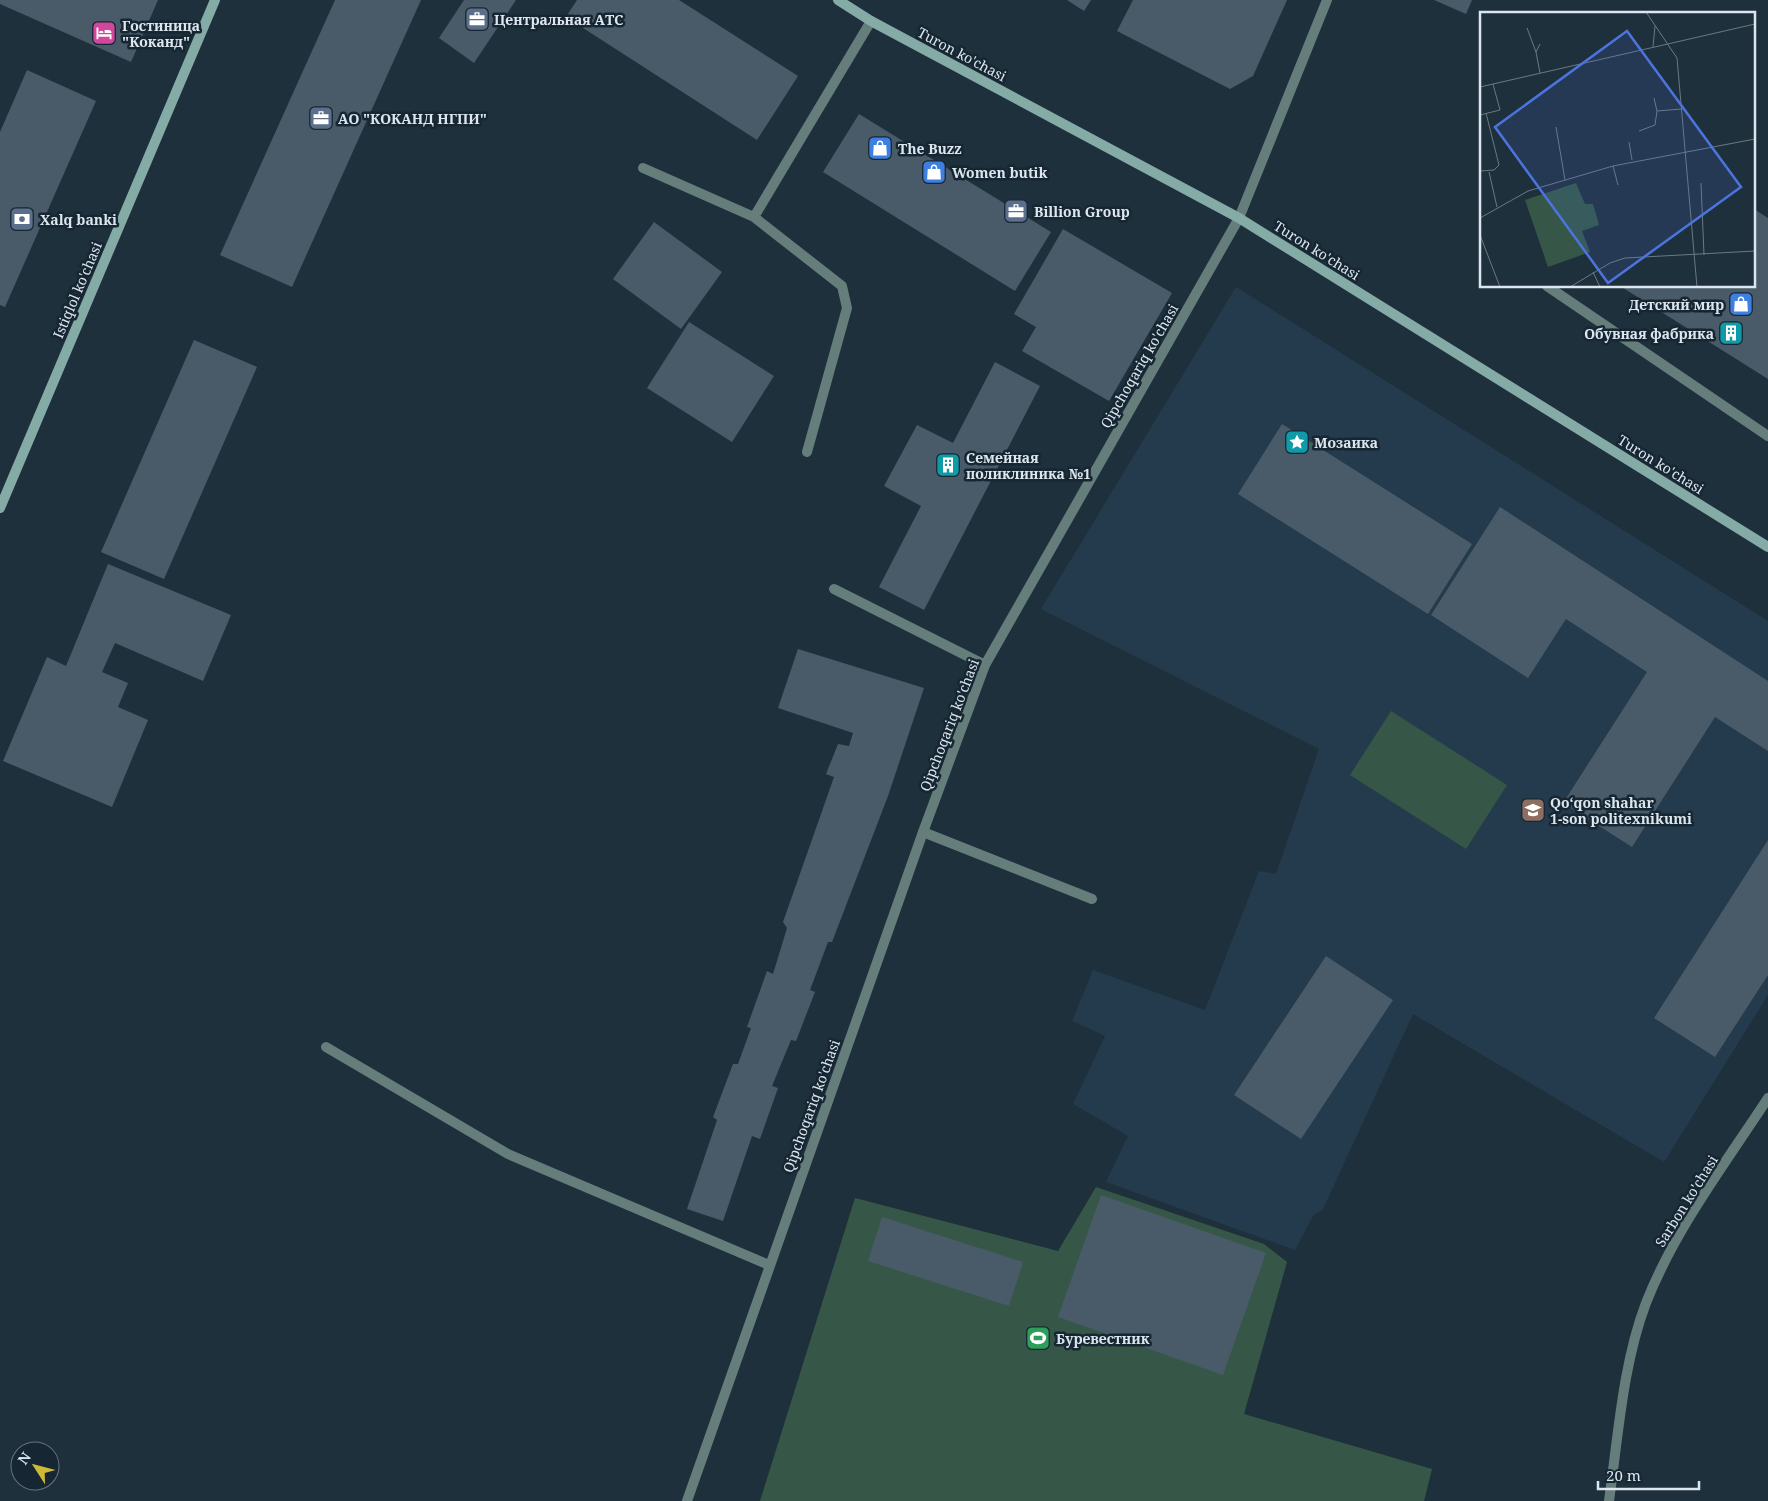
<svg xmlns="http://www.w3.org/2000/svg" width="1768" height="1501" font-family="'Noto Serif',serif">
  <rect width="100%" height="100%" fill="#1f303d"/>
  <!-- built -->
  <path fill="#233b4c" d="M1236,287L1768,621V995L1664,1162L1413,1014L1323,1209L1313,1216L1295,1250L1106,1182L1128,1136L1073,1104L1105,1036L1072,1021L1093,970L1205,1010L1259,871L1276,874L1319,749L1041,609Z"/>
  <!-- green -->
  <path fill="#365747" d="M1391,711L1507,785L1466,849L1350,775Z
    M1096,1187L1264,1244L1287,1262L1244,1414L1432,1469L1424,1501H760L855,1198L1058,1251Z"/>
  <!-- building -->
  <path fill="#495b69" d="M0,0H158L131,62L0,4Z
    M335,0H421L292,287L220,255Z
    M464,0H516L474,63L439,38Z
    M577,0H679L798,76L757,140L566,17Z
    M1067,0H1091L1084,11Z
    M1133,0H1287L1253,76L1230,89L1117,31Z
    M1434,0H1472L1466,14Z
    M27,70L96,101L5,307L0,305V132Z
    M859,114L1051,232L1015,291L823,172Z
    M1754,209L1768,218V379L1620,286H1754Z
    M654,222L722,272L681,329L613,279Z
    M1063,229L1172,293L1109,401L1022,351L1036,327L1014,314Z
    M689,322L774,376L732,442L647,388Z
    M194,340L257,367L164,579L101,552Z
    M995,362L1040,386L924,610L879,587L921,506L884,486L917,425L953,443Z
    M1282,424L1472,544L1428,614L1238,494Z
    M1500,507L1768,681V751L1715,717L1632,847L1563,803L1647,672L1566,619L1528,678L1431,615Z
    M108,564L231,615L203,681L115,643L102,672L128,683L118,707L148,720L112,807L3,761L47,657L66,666Z
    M798,649L924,688L888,796L832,942H828L810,990L815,992L796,1041L791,1040L772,1086L778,1088L760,1139L752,1136L723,1221L687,1209L717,1120L713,1117L733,1064H738L751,1028L747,1027L767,971L773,974L787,928L783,922L834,777L826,774L838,744L849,746L853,733L778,708Z
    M1768,840V975L1715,1057L1654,1018Z
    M1326,956L1393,1000L1301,1139L1234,1095Z
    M1101,1195L1266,1253L1223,1375L1058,1317Z
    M882,1217L1023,1262L1009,1306L868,1261Z"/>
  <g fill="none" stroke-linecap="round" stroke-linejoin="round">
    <!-- service -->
    <path stroke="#667e7b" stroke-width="10" d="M643,168L754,217L871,21
      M754,217L842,286L847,308L807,452
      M1547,286L1768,436
      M834,589L985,665
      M923,832L1092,899"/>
    <!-- minor -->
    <path stroke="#667e7b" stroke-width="10" d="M326,1047L508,1154L769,1265
      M687,1501L923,832L985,665L1239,218L1327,0
      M1609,1501C1618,1437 1623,1363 1646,1303C1675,1229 1725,1164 1768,1098"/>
    <!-- secondary -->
    <path stroke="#85aba7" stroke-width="10" d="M838,0L871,21L1239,218L1768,547
      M0,508L215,0"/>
  </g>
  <!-- icons -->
  <defs>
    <g id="office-square" transform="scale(1.25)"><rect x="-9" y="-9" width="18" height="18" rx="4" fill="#5c6f8a" stroke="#162632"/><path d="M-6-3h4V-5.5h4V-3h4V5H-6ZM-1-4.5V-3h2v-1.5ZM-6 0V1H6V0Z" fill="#fff"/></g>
    <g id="hotel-square" transform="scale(1.25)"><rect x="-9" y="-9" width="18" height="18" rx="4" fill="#d1479c" stroke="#162632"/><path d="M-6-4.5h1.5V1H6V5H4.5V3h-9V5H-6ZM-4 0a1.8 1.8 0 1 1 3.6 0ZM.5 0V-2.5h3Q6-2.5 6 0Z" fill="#fff"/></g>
    <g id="shop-square" transform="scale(1.25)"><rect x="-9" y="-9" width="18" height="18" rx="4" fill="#3f7fe0" stroke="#162632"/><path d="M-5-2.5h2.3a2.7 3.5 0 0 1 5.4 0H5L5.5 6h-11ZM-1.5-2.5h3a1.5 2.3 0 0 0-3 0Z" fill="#fff"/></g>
    <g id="bank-square" transform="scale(1.25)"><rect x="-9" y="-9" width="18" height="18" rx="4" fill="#5c6f8a" stroke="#162632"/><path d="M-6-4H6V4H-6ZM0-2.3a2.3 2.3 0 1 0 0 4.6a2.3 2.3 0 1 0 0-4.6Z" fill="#fff"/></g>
    <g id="building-square" transform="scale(1.25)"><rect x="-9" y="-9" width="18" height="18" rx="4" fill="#0f9aa8" stroke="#162632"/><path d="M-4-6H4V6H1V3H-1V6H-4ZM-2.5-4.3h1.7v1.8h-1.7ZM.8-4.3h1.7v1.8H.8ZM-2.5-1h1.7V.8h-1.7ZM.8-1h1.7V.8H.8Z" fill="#fff"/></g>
    <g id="sight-square" transform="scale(1.25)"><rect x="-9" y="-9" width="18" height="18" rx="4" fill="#0f9aa8" stroke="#162632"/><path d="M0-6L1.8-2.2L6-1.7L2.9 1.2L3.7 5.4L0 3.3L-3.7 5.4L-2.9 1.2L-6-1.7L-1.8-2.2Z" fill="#fff"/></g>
    <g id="university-square" transform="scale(1.25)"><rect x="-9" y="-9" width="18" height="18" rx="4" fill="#8d6e63" stroke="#162632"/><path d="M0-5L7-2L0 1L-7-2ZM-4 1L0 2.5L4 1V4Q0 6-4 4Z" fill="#fff"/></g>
    <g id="stadium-square" transform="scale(1.25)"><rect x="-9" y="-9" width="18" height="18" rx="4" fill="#2e9e5b" stroke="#162632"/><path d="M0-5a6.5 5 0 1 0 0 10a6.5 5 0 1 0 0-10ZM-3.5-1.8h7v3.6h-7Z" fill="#fff"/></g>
  </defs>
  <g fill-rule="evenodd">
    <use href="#office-square" x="477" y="19"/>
    <use href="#hotel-square" x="104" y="33"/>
    <use href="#office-square" x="321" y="118"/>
    <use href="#shop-square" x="880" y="148"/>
    <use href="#shop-square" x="934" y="172"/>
    <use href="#office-square" x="1016" y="211"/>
    <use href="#bank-square" x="22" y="219"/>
    <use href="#shop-square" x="1741" y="304"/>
    <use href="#building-square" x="1731" y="333"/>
    <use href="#sight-square" x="1297" y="442"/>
    <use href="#building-square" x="948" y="465"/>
    <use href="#university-square" x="1533" y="810"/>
    <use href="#stadium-square" x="1038" y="1338"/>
  </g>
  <g text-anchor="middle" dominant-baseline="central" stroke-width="5" stroke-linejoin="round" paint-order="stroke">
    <!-- poi labels -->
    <g font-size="14" font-weight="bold" fill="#dbe6ee" stroke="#162632" text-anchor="start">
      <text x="494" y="19">Центральная АТС</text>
      <text x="122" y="25">Гостиница<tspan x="122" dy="16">"Коканд"</tspan></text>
      <text x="338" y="118">АО "КОКАНД НГПИ"</text>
      <text x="898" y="148">The Buzz</text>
      <text x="952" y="172">Women butik</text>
      <text x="1034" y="211">Billion Group</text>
      <text x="40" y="219">Xalq banki</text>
      <text x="1724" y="304" text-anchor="end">Детский мир</text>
      <text x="1714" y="333" text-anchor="end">Обувная фабрика</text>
      <text x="1314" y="442">Мозаика</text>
      <text x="966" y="457">Семейная<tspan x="966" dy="16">поликлиника №1</tspan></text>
      <text x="1550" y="802">Qoʻqon shahar<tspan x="1550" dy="16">1-son politexnikumi</tspan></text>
      <text x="1056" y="1338">Буревестник</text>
    </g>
    <!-- street labels -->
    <g font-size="14" fill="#dbe6ee" stroke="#162632">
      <text transform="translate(962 54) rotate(28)">Turon ko'chasi</text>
      <text transform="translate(1317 250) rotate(32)">Turon ko'chasi</text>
      <text transform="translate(77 290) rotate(-67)">Istiqlol ko'chasi</text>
      <text transform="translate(1139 366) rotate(-60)">Qipchoqariq ko'chasi</text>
      <text transform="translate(1661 464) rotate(32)">Turon ko'chasi</text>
      <text transform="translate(949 725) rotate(-69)">Qipchoqariq ko'chasi</text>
      <text transform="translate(811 1106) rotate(-70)">Qipchoqariq ko'chasi</text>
      <text transform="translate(1686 1201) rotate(-58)">Sarbon ko'chasi</text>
    </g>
  </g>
  <!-- overview -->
  <g transform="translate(1480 12)">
    <rect width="275" height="275" fill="#1f303d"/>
    <path d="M96,171L105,192H113L119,213L102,219L110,240L68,255L45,188Z" fill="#365747"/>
    <path fill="none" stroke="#6a7984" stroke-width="1" d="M166,0L197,46L217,275M47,16L56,40M60,32L56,40L60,61M173,35L175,14M0,75L275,12M174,86L177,99L201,97M0,103L20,98L13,72M76,115L85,168M159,119L175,113L177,99M149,130L152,148M133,154L138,173M0,159L14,158L19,153L6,101M9,160L17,195M221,171L224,243M0,206L48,179L133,154L275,127M0,223L20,275M113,260L120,275M90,275L130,251L145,246L275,239"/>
    <path fill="#4c74de" fill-opacity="0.15" stroke="#4c74de" stroke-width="2.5" d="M147,19L261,175L128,271L15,115Z"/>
    <rect width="275" height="275" fill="none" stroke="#dbe6ee" stroke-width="2.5"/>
  </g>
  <!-- north arrow -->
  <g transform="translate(35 1466) rotate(306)"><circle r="24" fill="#162632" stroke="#65737d"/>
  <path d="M0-4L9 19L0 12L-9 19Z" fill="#ceb938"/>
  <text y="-8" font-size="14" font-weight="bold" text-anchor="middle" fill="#dbe6ee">N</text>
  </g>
  <!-- scale -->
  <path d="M1598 1481v8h101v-8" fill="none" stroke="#dbe6ee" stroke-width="2.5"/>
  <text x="1606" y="1481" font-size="15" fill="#dbe6ee" stroke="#162632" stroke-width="4" paint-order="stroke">20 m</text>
</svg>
